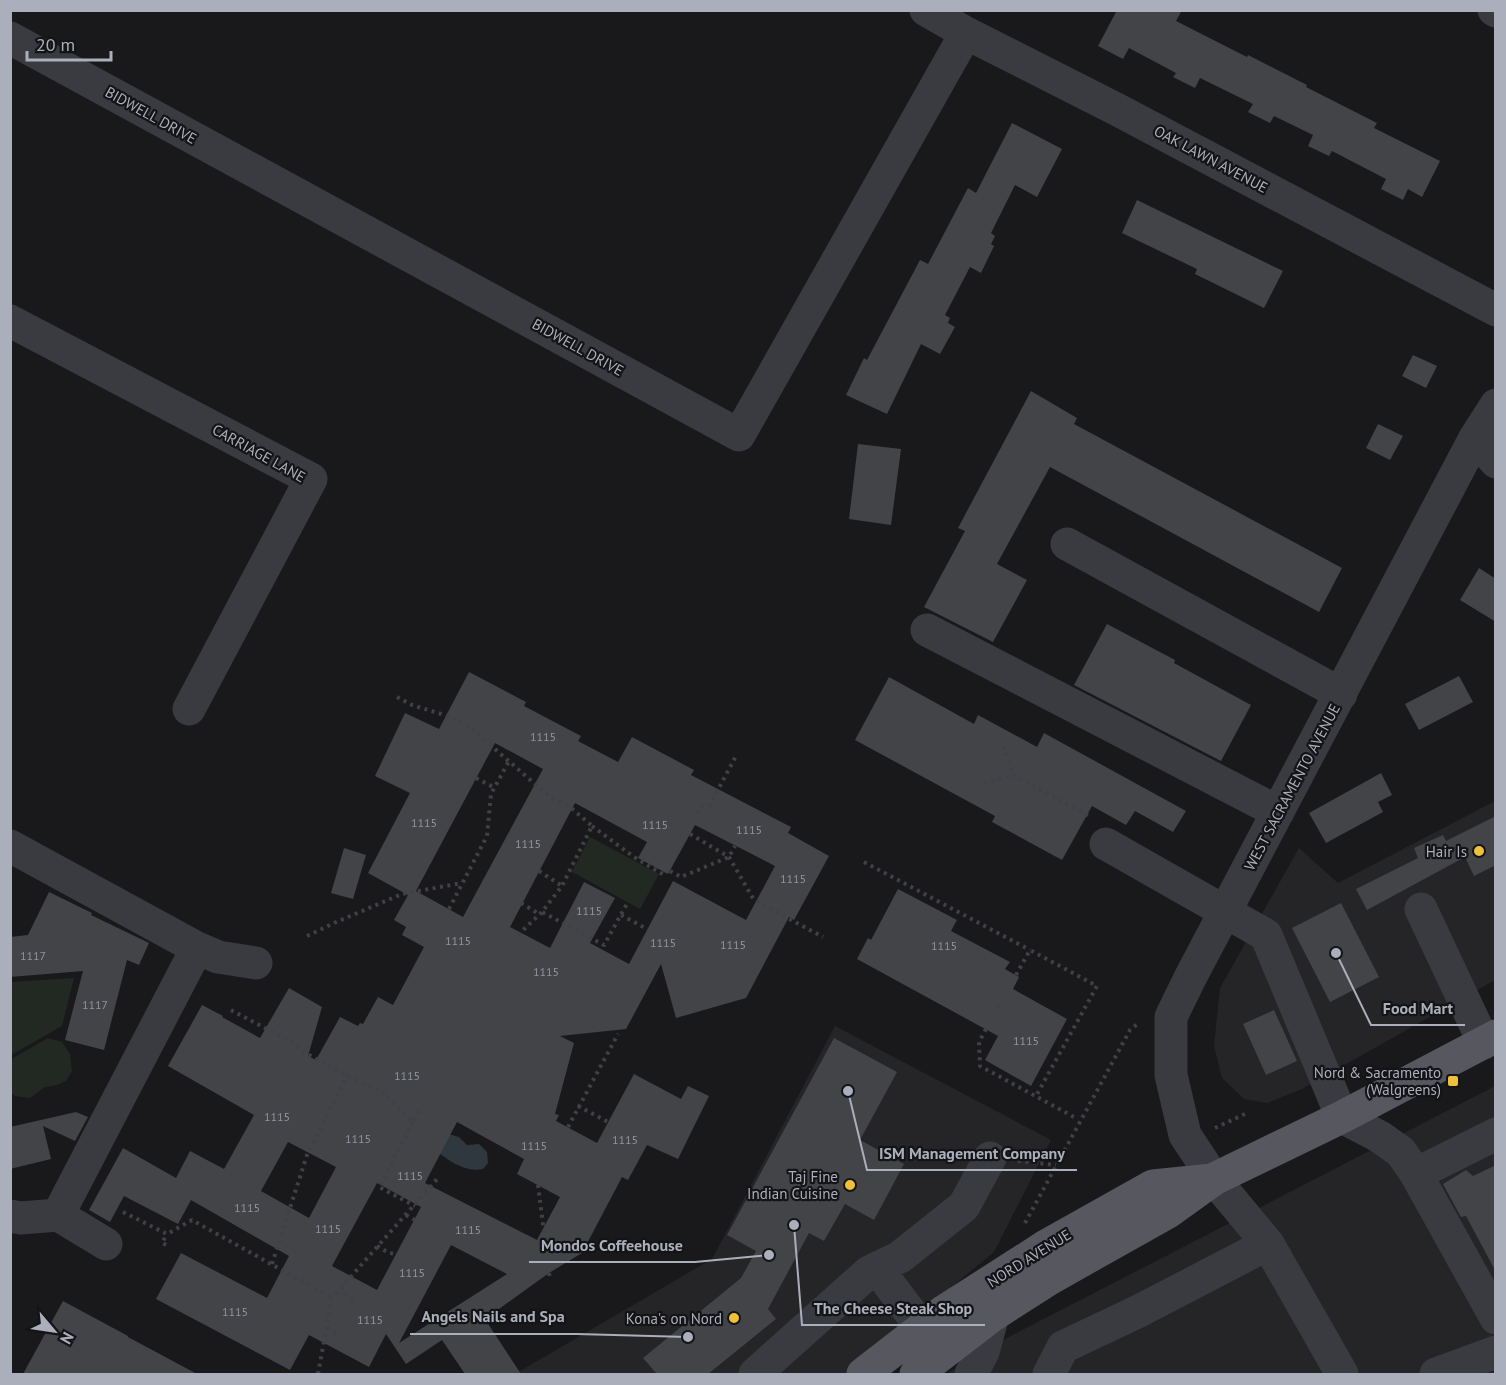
<svg xmlns="http://www.w3.org/2000/svg" width="1506" height="1385" font-family="'PT Sans',sans-serif">
  <rect width="100%" height="100%" fill="#19191b"/>
  <!-- built -->
  <path fill="#252528" d="M1495,801V980L1302,1089L1267,1103L1244,1099L1222,1078L1214,1046L1220,988L1299,848L1338,883Z
    M835,1026L1051,1140L994,1252L846,1374H515L712,1259Z
    M1495,1086V1374H946L1005,1339Z"/>
  <!-- green -->
  <path fill="#212922" d="M590,837L659,874L640,909L572,872Z
    M74,978L62,1026L11,1055V982Z
    M48,1038L62,1042L70,1054L72,1071L66,1081L57,1085L45,1087L30,1098L15,1096L11,1093V1063L13,1058Z"/>
  <!-- water -->
  <path fill="#2f373f" d="M445,1133L459,1137L467,1145L479,1144L487,1152L488,1163L483,1169C465,1173 450,1161 436,1151Z"/>
  <!-- building -->
  <path fill="#434448" fill-rule="evenodd" d="M1117,10H1182L1176,21L1247,57L1248,55L1307,85L1306,87L1377,123L1374,128L1440,161L1422,197L1408,189L1403,200L1381,189L1386,179L1332,151L1329,156L1308,146L1313,135L1274,116L1270,123L1248,112L1253,104L1200,78L1195,88L1173,77L1176,73L1129,48L1123,59L1098,46Z
    M1012,123L1062,149L1037,197L1015,185L991,233L995,236L991,244L994,246L981,273L970,267L945,315L950,318L948,323L955,327L940,354L921,344L887,414L846,395L864,358L867,360L920,260L928,264L968,188L976,193Z
    M1137,200L1283,271L1264,308L1195,274L1197,269L1122,233Z
    M1413,355L1437,366L1426,388L1402,376Z
    M1031,391L1077,418L1074,424L1342,568L1319,612L1050,467L997,564L1027,580L993,642L924,607L965,531L958,528Z
    M1378,424L1403,436L1390,460L1366,448Z
    M858,444L901,449L891,525L849,519Z
    M1479,568L1496,579V622L1460,600Z
    M1107,624L1175,660L1174,663L1251,705L1221,761L1074,685Z
    M469,672L526,702L524,706L581,736L578,741L618,762L632,737L694,770L691,775L791,827L788,833L829,856L794,920L789,917L746,998L676,1018L661,964L626,1029L560,1036L574,1043L555,1114L559,1115L556,1121L597,1143L634,1074L681,1099L688,1086L709,1096L678,1159L647,1145L628,1180L622,1177L582,1253L549,1273L485,1319L521,1374H465L442,1340L406,1364L386,1334L369,1367L309,1335L290,1370L156,1299L181,1253L267,1298L289,1256L191,1200L178,1224L124,1196L110,1222L89,1210L123,1148L176,1178L190,1151L224,1169L254,1115L168,1066L202,1005L223,1016L222,1017L260,1038L289,988L322,1007L308,1056L316,1060L340,1017L358,1026L360,1023L363,1024L378,997L393,1005L424,947L402,935L406,927L394,920L408,895L368,873L410,793L375,776L405,713L439,729ZM495,743L543,769L463,917L416,891ZM575,803L647,842L638,858L668,874L695,825L775,866L746,920L673,881L629,964L590,943L615,898L584,882L550,948L510,927ZM457,1122L524,1159L517,1174L560,1197L537,1240L425,1183ZM288,1142L336,1167L309,1218L261,1191ZM377,1183L421,1207L377,1290L332,1266ZM451,1245L507,1274L399,1343Z
    M1459,676L1473,702L1419,730L1405,704Z
    M889,677L974,724L978,715L1037,747L1044,733L1186,811L1173,832L1135,811L1126,825L1092,806L1062,860L992,822L995,816L855,740Z
    M1381,773L1392,795L1378,802L1383,812L1326,843L1309,813Z
    M1496,816V865L1474,876L1465,857L1367,910L1356,889L1418,858L1414,848L1443,835L1446,841Z
    M344,848L366,855L353,899L331,893Z
    M898,889L957,920L951,931L1010,962L1005,969L1019,977L1013,989L1067,1019L1031,1086L985,1060L998,1036L857,959L868,938L871,940Z
    M49,892L92,913L91,915L149,943L139,965L127,960L104,1050L65,1040L83,971L10,977V937L28,935Z
    M1341,903L1379,977L1330,1002L1292,928Z
    M1274,1010L1297,1061L1266,1075L1243,1024Z
    M834,1038L897,1072L860,1140L904,1164L874,1220L845,1204L824,1241L809,1233L768,1309L776,1319L708,1374H657L643,1358L741,1278L756,1251L727,1235Z
    M76,1112L88,1117L75,1141L43,1126L51,1159L10,1169V1127Z
    M1496,1165V1272L1466,1216L1461,1217L1443,1184L1466,1170L1473,1176Z
    M63,1301L128,1336V1337L197,1374H23Z"/>
  <g fill="none" stroke-linecap="round" stroke-linejoin="round">
    <!-- path -->
    <path stroke="#404147" stroke-width="4" stroke-dasharray="3 4.5" stroke-linecap="butt" d="M397,697L412,705L451,717L472,729L551,798L569,806L592,826L562,886L542,912L604,945L628,902
      M1004,746L1013,775L1091,817
      M476,778L495,788
      M984,783L1013,775
      M697,813L700,807L710,805L737,754
      M592,826L634,857L664,875L665,872
      M690,834L729,857L754,900L823,937
      M864,862L1030,950
      M539,871L562,886
      M670,871L681,877L729,857L735,846
      M521,903L539,914
      M449,909L487,836L491,794L509,761
      M621,915L647,929
      M518,935L542,912
      M307,936L334,923L402,894L462,883
      M1016,975L1030,950L1097,986L1036,1096
      M998,1008L1002,1001
      M231,1010L293,1043L300,1050L347,1076L384,1093L413,1122L420,1109
      M986,1029L979,1042L980,1066L1074,1117
      M578,1106L608,1122
      M413,1122L379,1187L415,1206
      M568,1127L618,1034
      M1215,1128L1247,1113
      M1018,1161L1056,1165
      M538,1185L546,1248
      M123,1212L167,1234L192,1220L332,1298
      M406,1215L415,1220
      M1025,1223L1130,1030L1140,1022
      M166,1245L162,1243L167,1234
      M377,1246L389,1253L397,1254
      M272,1264L307,1155L347,1076
      M549,1273L550,1280
      M341,1287L347,1296L356,1301
      M327,1328L338,1334
      M318,1374L332,1298L438,1178"/>
    <!-- minor -->
    <path stroke="#3a3b40" stroke-width="33" d="M926,10L966,33L1118,110L1496,310
      M1494,10L1496,11
      M10,38L739,435L966,33
      M10,321L311,479L189,709
      M1475,438L1496,462
      M1067,544L1341,694
      M927,630L1278,812
      M1106,844L1266,935L1342,1117L1380,1137L1401,1152L1416,1174
      M10,846L197,948L218,957L256,963
      M1421,909L1484,1043
      M1496,1134L1416,1174L1496,1318
      M58,1215L106,1244
      M10,1216L21,1218L58,1215L197,948
      M877,1268L922,1328
      M755,1374L869,1272L900,1257L964,1206L990,1158
      M971,1374L983,1352L993,1315
      M1049,1374L1063,1347L1137,1312L1268,1244
      M1342,1374L1268,1244L1214,1179L1185,1135L1171,1075V1017L1190,978L1475,438L1496,405
      M1436,1374L1496,1352"/>
    <!-- major -->
    <path stroke="#56575f" stroke-width="33" d="M863,1374L943,1312L1046,1246L1153,1186L1212,1180
      M916,1374L993,1315L1049,1279L1168,1212L1214,1179L1342,1117L1496,1036"/>
  </g>
  <!-- markers -->
  <g fill="#f1c03b" stroke="#141416" stroke-width="2">
    <circle cx="1479" cy="851" r="6"/>
    <rect x="1447" y="1075" width="12" height="12" rx="3"/>
    <circle cx="850" cy="1185" r="6"/>
    <circle cx="734" cy="1318" r="6"/>
  </g>
  <g text-anchor="middle" dominant-baseline="central" stroke-width="4.5" stroke-linejoin="round" paint-order="stroke">
    <!-- number labels -->
    <g font-size="12" fill="#91949e">
      <text x="543" y="736">1115</text>
      <text x="424" y="822">1115</text>
      <text x="655" y="824">1115</text>
      <text x="749" y="829">1115</text>
      <text x="528" y="843">1115</text>
      <text x="793" y="878">1115</text>
      <text x="589" y="910">1115</text>
      <text x="458" y="940">1115</text>
      <text x="663" y="942">1115</text>
      <text x="733" y="944">1115</text>
      <text x="944" y="945">1115</text>
      <text x="33" y="955">1117</text>
      <text x="546" y="971">1115</text>
      <text x="95" y="1004">1117</text>
      <text x="1026" y="1040">1115</text>
      <text x="407" y="1075">1115</text>
      <text x="277" y="1116">1115</text>
      <text x="358" y="1138">1115</text>
      <text x="625" y="1139">1115</text>
      <text x="534" y="1145">1115</text>
      <text x="410" y="1175">1115</text>
      <text x="247" y="1207">1115</text>
      <text x="328" y="1228">1115</text>
      <text x="468" y="1229">1115</text>
      <text x="412" y="1272">1115</text>
      <text x="235" y="1311">1115</text>
      <text x="370" y="1319">1115</text>
    </g>
    <!-- street labels -->
    <g font-size="15" fill="#abafbb" stroke="#141416">
      <text transform="translate(151 115) rotate(29)">BIDWELL DRIVE</text>
      <text transform="translate(1211 159) rotate(28)">OAK LAWN AVENUE</text>
      <text transform="translate(578 347) rotate(29)">BIDWELL DRIVE</text>
      <text transform="translate(259 453) rotate(29)">CARRIAGE LANE</text>
      <text transform="translate(1292 787) rotate(-62)">WEST SACRAMENTO AVENUE</text>
      <text transform="translate(1029 1258) rotate(-32)">NORD AVENUE</text>
    </g>
    <!-- poi labels -->
    <g font-size="15" fill="#abafbb" stroke="#141416" text-anchor="end">
      <text x="1467" y="851">Hair Is</text>
      <text x="1441" y="1072">Nord &amp; Sacramento<tspan x="1441" dy="17">(Walgreens)</tspan></text>
      <text x="838" y="1176">Taj Fine<tspan x="838" dy="17">Indian Cuisine</tspan></text>
      <text x="722" y="1318">Kona's on Nord</text>
    </g>
  </g>
  <!-- callouts -->
  <path fill="none" stroke="#abafbb" stroke-width="2" d="M1336 953L1371 1025H1465M848 1091L867 1170H1077M769 1255L695 1262H529M794 1225L802 1325H985M688 1337L577 1334H410"/>
  <g fill="#abafbb" stroke="#141416" stroke-width="2">
    <circle cx="1336" cy="953" r="6"/>
    <circle cx="848" cy="1091" r="6"/>
    <circle cx="769" cy="1255" r="6"/>
    <circle cx="794" cy="1225" r="6"/>
    <circle cx="688" cy="1337" r="6"/>
  </g>
  <g font-size="16" text-anchor="middle" font-weight="bold" fill="#abafbb" stroke="#141416" stroke-width="4.5" stroke-linejoin="round" paint-order="stroke">
    <text x="1418" y="1014">Food Mart</text>
    <text x="972" y="1159">ISM Management Company</text>
    <text x="612" y="1251">Mondos Coffeehouse</text>
    <text x="893" y="1314">The Cheese Steak Shop</text>
    <text x="493" y="1322">Angels Nails and Spa</text>
  </g>
  <!-- border -->
  <rect width="1506" height="1385" fill="none" stroke="#abafbb" stroke-width="24"/>
  <!-- north arrow -->
  <g transform="translate(54 1331) rotate(119)" stroke="#141416" stroke-width="4.5" paint-order="stroke">
  <path d="M0-4.5L10 22L0 15L-10 22Z" fill="#abafbb"/>
  <text y="-9" font-size="16" font-weight="bold" text-anchor="middle" fill="#abafbb">N</text>
  </g>
  <!-- scale -->
  <path d="M27 51v9h84v-9" fill="none" stroke="#abafbb" stroke-width="3"/>
  <text x="36" y="51" font-size="18" fill="#abafbb" stroke="#141416" stroke-width="4.5" paint-order="stroke">20 m</text>
</svg>
